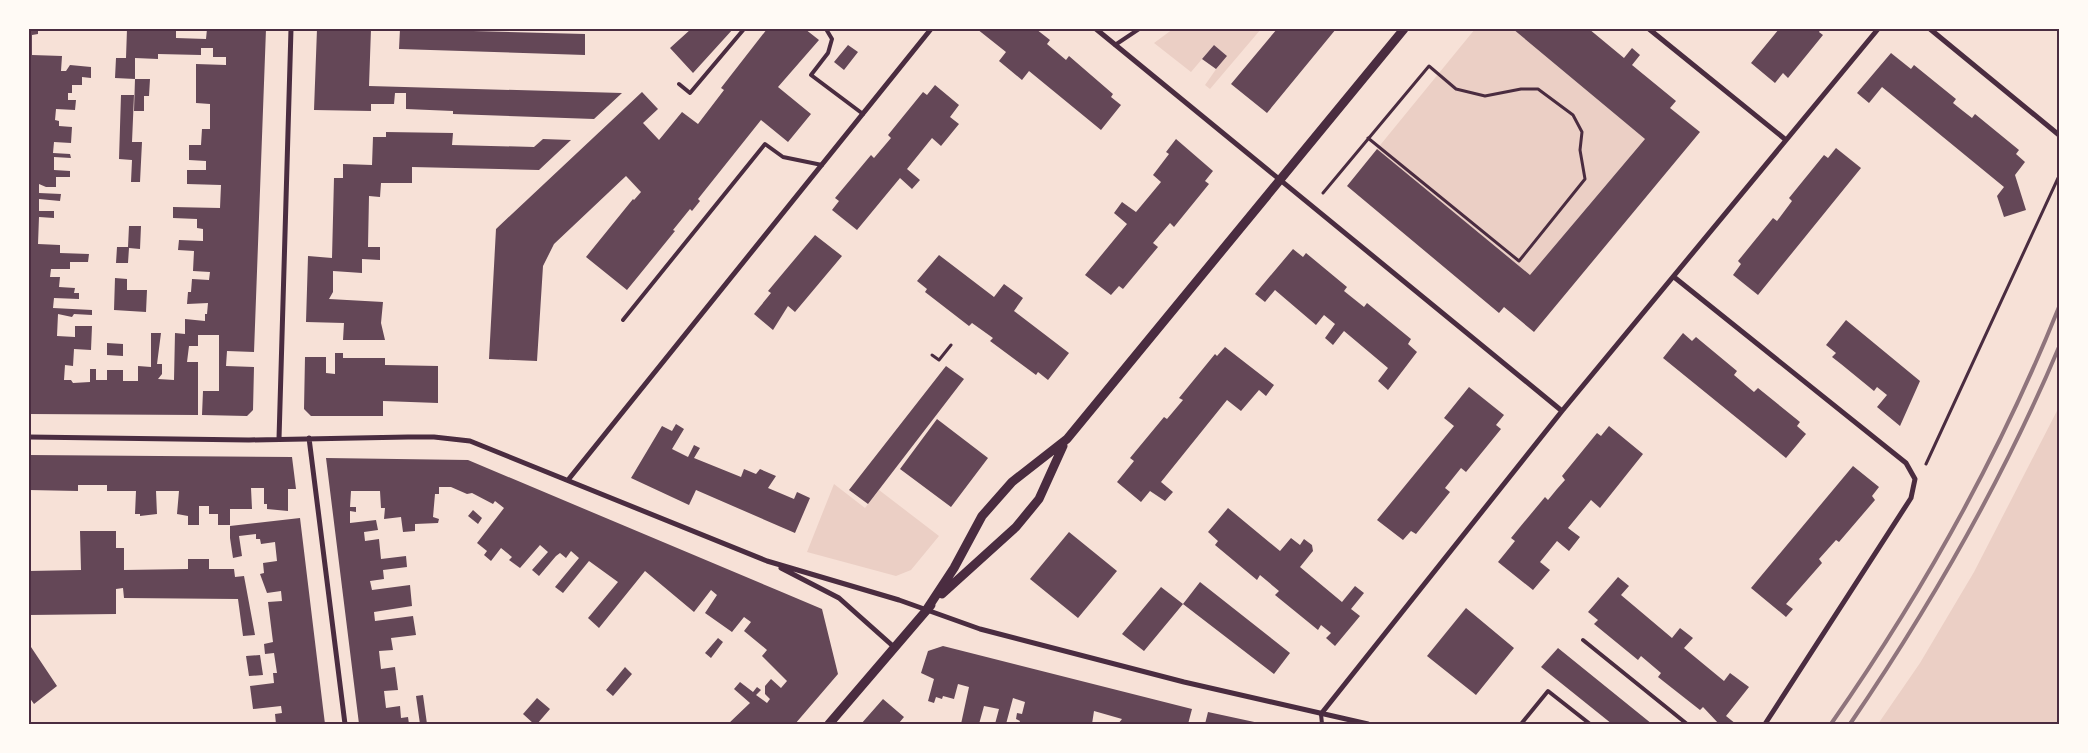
<svg xmlns="http://www.w3.org/2000/svg" width="2088" height="753" font-family="'Titillium Web',sans-serif">
  <rect width="100%" height="100%" fill="#f7e1d7"/>
  <!-- green -->
  <path fill="#ebcfc5" d="M1173,29H1261L1210,89L1205,85L1226,55L1214,45L1191,72L1154,43Z
    M1475,29H1513L1645,139L1530,275L1377,149Z
    M2059,407V724H1878L1920,663L1974,572Z
    M834,484L865,508L879,490L939,536L911,570L896,576L807,552Z"/>
  <!-- building -->
  <path fill="#644757" d="M29,29H38V34L32,35V55L62,56L61,71H66L70,65L91,67V78L82,77V85H72V93H68V100H76L75,110L56,109L55,120L59,121V126L72,127L71,143L54,142L53,153L70,154L71,158L54,157V170L70,171V177H56V187H46L39,184V193L61,194L60,201L39,199V211H54V218L39,217L38,244L60,245V253L89,254L88,262H70V269H51L50,277H60L59,287L75,288L74,293H79V299L54,298L53,308L92,310V315L74,314L72,317L58,314L57,336L75,337V326H92L91,350L74,349L73,366L65,365L64,380H71L73,383L90,382V369H96V380H107V370H123V381H138V366L151,367V333H161L157,364H162V374L158,379L174,380L175,333L185,334V319L205,321V314H207L208,303L187,304L188,292H191L192,279L209,280L210,272L193,271L194,251L178,250L179,240L203,241V229L197,228V219L173,218V207L220,208L221,185L187,184V170H206V161L189,160V145H201L202,129H210V104L196,103V64L226,65V57H213V48H201V55L158,54V59L135,58V79L115,78L116,58H126L127,29H176V38L206,39L207,29H266L254,352L227,351L226,366L254,367L253,410L247,416L202,415L203,391H219V335H198V346H189L187,362H198V415L29,414Z
    M317,29H371L369,86L622,93L594,119L453,114V111L406,109V93H395L394,104H371V111L314,110Z
    M400,29L585,34V55L399,49Z
    M691,29H733L693,73L670,48Z
    M767,29H805L819,40L778,87L811,114L788,142L761,120L698,199L700,201L692,211L690,209L673,230L675,231L627,290L586,257L633,199L634,200L641,192L626,176L554,244L543,266L537,361L489,359L496,229L642,92L658,109L643,123L659,140L682,112L698,124L724,90L721,88Z
    M977,29H1036L1050,40L1047,44L1066,60L1069,56L1113,94L1111,97L1121,105L1101,130L1029,71L1022,80L999,61L1006,52Z
    M1277,29H1336L1267,113L1231,84Z
    M1513,29H1589L1624,58L1632,48L1640,55L1632,65L1676,101L1670,108L1700,132L1534,332L1504,307L1499,313L1347,186L1377,149L1530,275L1645,139Z
    M1779,29H1821L1819,32L1823,35L1788,78L1783,73L1775,83L1751,63Z
    M848,45L858,52L844,70L834,62Z
    M1214,45L1227,56L1216,69L1202,59Z
    M1891,53L1911,69L1914,65L1956,99L1953,103L1963,111L1972,118L1975,114L2019,150L2016,154L2025,162L2015,175L2026,210L2004,217L1997,196L2004,187L1882,87L1869,103L1857,93Z
    M135,79H150L149,96H144V111H134Z
    M935,85L959,105L950,117L959,124L941,146L932,138L907,169L920,180L912,189L900,178L857,230L832,210L839,201L835,198L871,155L874,158L891,138L888,135L923,92L927,95Z
    M121,95H134L132,142H142L140,182H131L132,160L119,159Z
    M386,132L453,133L452,145L534,147L543,139L571,140L539,170L412,167V183H381L380,197L369,196L368,247H380V260L362,259V273L333,271V292L329,299L383,302L381,323L385,340H343L344,323L306,322L308,256L332,258L334,178H343V164L372,165L373,137H386Z
    M1176,139L1213,171L1205,181L1209,184L1174,227L1170,223L1153,243L1158,247L1123,289L1119,286L1111,295L1085,275L1127,224L1114,213L1122,202L1136,212L1161,182L1153,175L1169,154L1166,152Z
    M1836,148L1861,168L1758,295L1733,275L1741,264L1738,261L1773,218L1777,221L1792,201L1789,198L1824,155L1828,158Z
    M129,226H141L140,249L129,248L128,263H116L117,247H128Z
    M815,235L842,256L795,312L788,306L773,330L754,314L771,293L768,291Z
    M1293,249L1303,257L1306,253L1347,287L1344,291L1364,307L1367,303L1411,339L1408,344L1417,352L1388,390L1378,381L1388,368L1344,331L1333,345L1325,338L1335,324L1324,315L1316,325L1275,290L1265,302L1255,294Z
    M939,255L994,297L1004,284L1023,298L1014,311L1069,353L1048,380L1038,372L1036,375L990,341L993,338L972,323L969,326L925,292L927,289L917,281Z
    M115,278L127,279V290H147L146,312L114,310Z
    M1846,320L1920,381L1900,426L1877,407L1887,395L1877,387L1874,391L1841,364L1832,357L1836,353L1826,345Z
    M1683,333L1692,341L1696,337L1737,371L1734,375L1754,392L1758,388L1800,422L1797,426L1806,434L1786,458L1663,358Z
    M107,343L123,344V356L107,355Z
    M1225,347L1274,385L1266,396L1259,390L1241,411L1227,400L1161,482L1173,492L1165,501L1150,491L1141,502L1117,482L1134,461L1130,458L1164,417L1167,419L1183,400L1179,398L1215,354L1217,356Z
    M335,353H343V358H385V365L438,366V403L383,401V416H311L304,409L305,357H326V373L335,374Z
    M946,366L964,379L868,504L849,490Z
    M1469,387L1504,415L1496,425L1501,429L1466,472L1461,468L1445,488L1450,492L1416,534L1411,531L1403,540L1377,520L1454,426L1444,418Z
    M937,419L988,458L951,507L900,469Z
    M676,424L684,429L672,449L688,457L694,445L700,448L694,458L741,477L744,469L756,474L760,469L776,476L768,488L794,499L797,492L810,498L795,533L696,490L689,505L631,478L662,426L672,431Z
    M1609,426L1643,454L1600,508L1591,500L1568,528L1580,537L1569,551L1557,541L1540,562L1550,570L1533,590L1498,562L1515,541L1511,538L1520,527L1545,497L1548,500L1557,489L1565,480L1562,476L1597,433L1601,436Z
    M29,455L292,457L296,489H288V511L267,509V504H264V488H251L252,509H230V525H218V514H209V506H199V525H188V516L177,514L179,491H156L157,514L140,516V514H135L136,491H107V485H78V491L29,490Z
    M326,458L468,460L777,590L822,609L838,674L795,724H728L750,703L734,689L740,682L753,692L757,687L761,690L756,695L767,703L770,699L765,694V686L771,679L781,688L787,681L762,656L767,650L744,631L751,622L744,617L732,632L705,613L717,595L711,590L694,612L645,571L599,628L588,618L618,582L589,561L563,593L555,587L579,558L571,551L566,558L560,553L556,556L539,576L532,570L548,552L540,545L520,568L509,560L512,557L501,548L491,561L484,555L487,551L477,543L504,508L495,501L493,504L472,493L467,494L451,487H439V494H435L433,517L439,519L438,523L415,524V531L403,532L401,517L384,519L385,508H381L380,491H351L350,507H356V512L350,511V523L376,520L378,530L364,532L365,541L379,539L381,559L406,556L407,567L383,570L384,579L370,581L372,590L410,585L412,606L374,612L375,621L413,616L416,635L391,638L393,650L379,651L381,669L395,667L398,690L384,691L386,708L400,706L401,718L408,717L409,724H359Z
    M1853,466L1879,487L1872,496L1875,500L1839,542L1836,540L1819,559L1822,563L1786,604L1793,609L1786,617L1751,588Z
    M1228,508L1280,551L1291,538L1300,545L1304,539L1312,545L1313,551L1300,567L1342,602L1355,586L1364,593L1351,609L1360,616L1335,646L1326,638L1331,633L1321,625L1318,630L1275,595L1279,591L1260,575L1257,580L1215,545L1218,541L1208,532Z
    M473,510L482,518L478,524L468,516Z
    M300,518L323,708L325,724H276L275,714L282,713L281,706L253,709L250,686L274,683L273,673H277L274,653L265,654L264,644L273,642L268,602L282,601L281,591L267,593L260,574L264,573L263,563L277,561L275,542L261,544L260,539H256V534L239,536L242,556L233,558L230,538V526Z
    M80,531H116V548H124V570L188,569V559H209V569H234L235,577L244,576L255,635L243,636L238,599L124,598L123,588L116,589V614L29,615V571L81,570Z
    M1069,532L1117,571L1078,618L1030,579Z
    M1618,577L1629,586L1621,595L1672,638L1680,628L1693,638L1684,648L1724,681L1730,673L1749,687L1726,716L1736,724H1719L1703,707L1700,710L1658,677L1661,673L1641,656L1638,660L1594,624L1598,620L1588,612Z
    M1200,582L1290,653L1274,674L1183,604Z
    M1161,587L1183,604L1144,651L1122,634Z
    M1466,608L1514,648L1476,695L1427,656Z
    M718,638L723,642L711,658L705,653Z
    M29,644L57,686L34,704L29,697Z
    M943,646L1192,709L1188,724H1118L1122,719L1094,711L1092,724H1039L1030,722V724H1019L1020,721L1016,719L1017,713L1022,714L1025,702L1013,698L1006,724H995L999,709L984,706L979,724H961L969,687L958,684L954,699L943,696L942,699L936,697L934,703L928,701L934,679L921,673L928,651Z
    M1558,648L1652,724H1612L1541,667Z
    M260,655L263,675L249,676L246,656Z
    M625,667L632,674L613,696L606,690Z
    M423,695L427,724H420L416,696Z
    M537,698L550,709L537,724H534L523,714Z
    M883,699L904,717L899,723L900,724H861Z
    M1208,712L1259,723V724H1205Z"/>
  <g fill="none" stroke-linecap="round" stroke-linejoin="round">
    <!-- path -->
    <path stroke="#4a2c40" stroke-width="3" d="M1323,193L1429,66L1456,89L1485,96L1521,89H1538L1573,115L1582,132L1580,150L1585,179L1519,261L1368,138
      M932,355L939,360L951,345
      M1926,464L2059,176"/>
    <!-- service -->
    <path stroke="#4a2c40" stroke-width="4" d="M826,29L832,39L828,53L811,75L863,114
      M1115,45L1139,29
      M679,84L690,93L744,29
      M623,320L765,144L783,157L822,165
      M1583,640L1687,724
      M1321,714L1322,724
      M1521,724L1548,691L1590,724"/>
    <!-- minor -->
    <path stroke="#4a2c40" stroke-width="5" d="M1096,29L1562,411
      M1649,29L1786,140
      M1930,29L2059,135
      M1674,277L1906,463L1915,479L1911,498L1765,724
      M29,437L249,440L408,437H434L470,441L767,561L899,600L980,629L1184,682L1368,724
      M309,438L345,724
      M279,439L291,29
      M568,480L931,29
      M781,568L839,598L894,647
      M1321,714L1562,411L1878,29"/>
    <!-- tertiary -->
    <path stroke="#4a2c40" stroke-width="9" d="M942,594L1016,527L1039,499L1063,446
      M927,609L954,568L982,516L1012,482L1067,439L1404,29
      M829,724L931,605"/>
    <!-- rail -->
    <path stroke="#8f747c" stroke-width="4" d="M1831,724C1921,595 2000,454 2059,307
      M1850,724C1931,605 2003,480 2059,347"/>
  </g>
  <!-- border -->
  <rect width="2088" height="753" fill="none" stroke="#fffaf5" stroke-width="60"/>
  <rect x="30" y="30" width="2028" height="693" fill="none" stroke="#4a2c40" stroke-width="2"/>
</svg>
